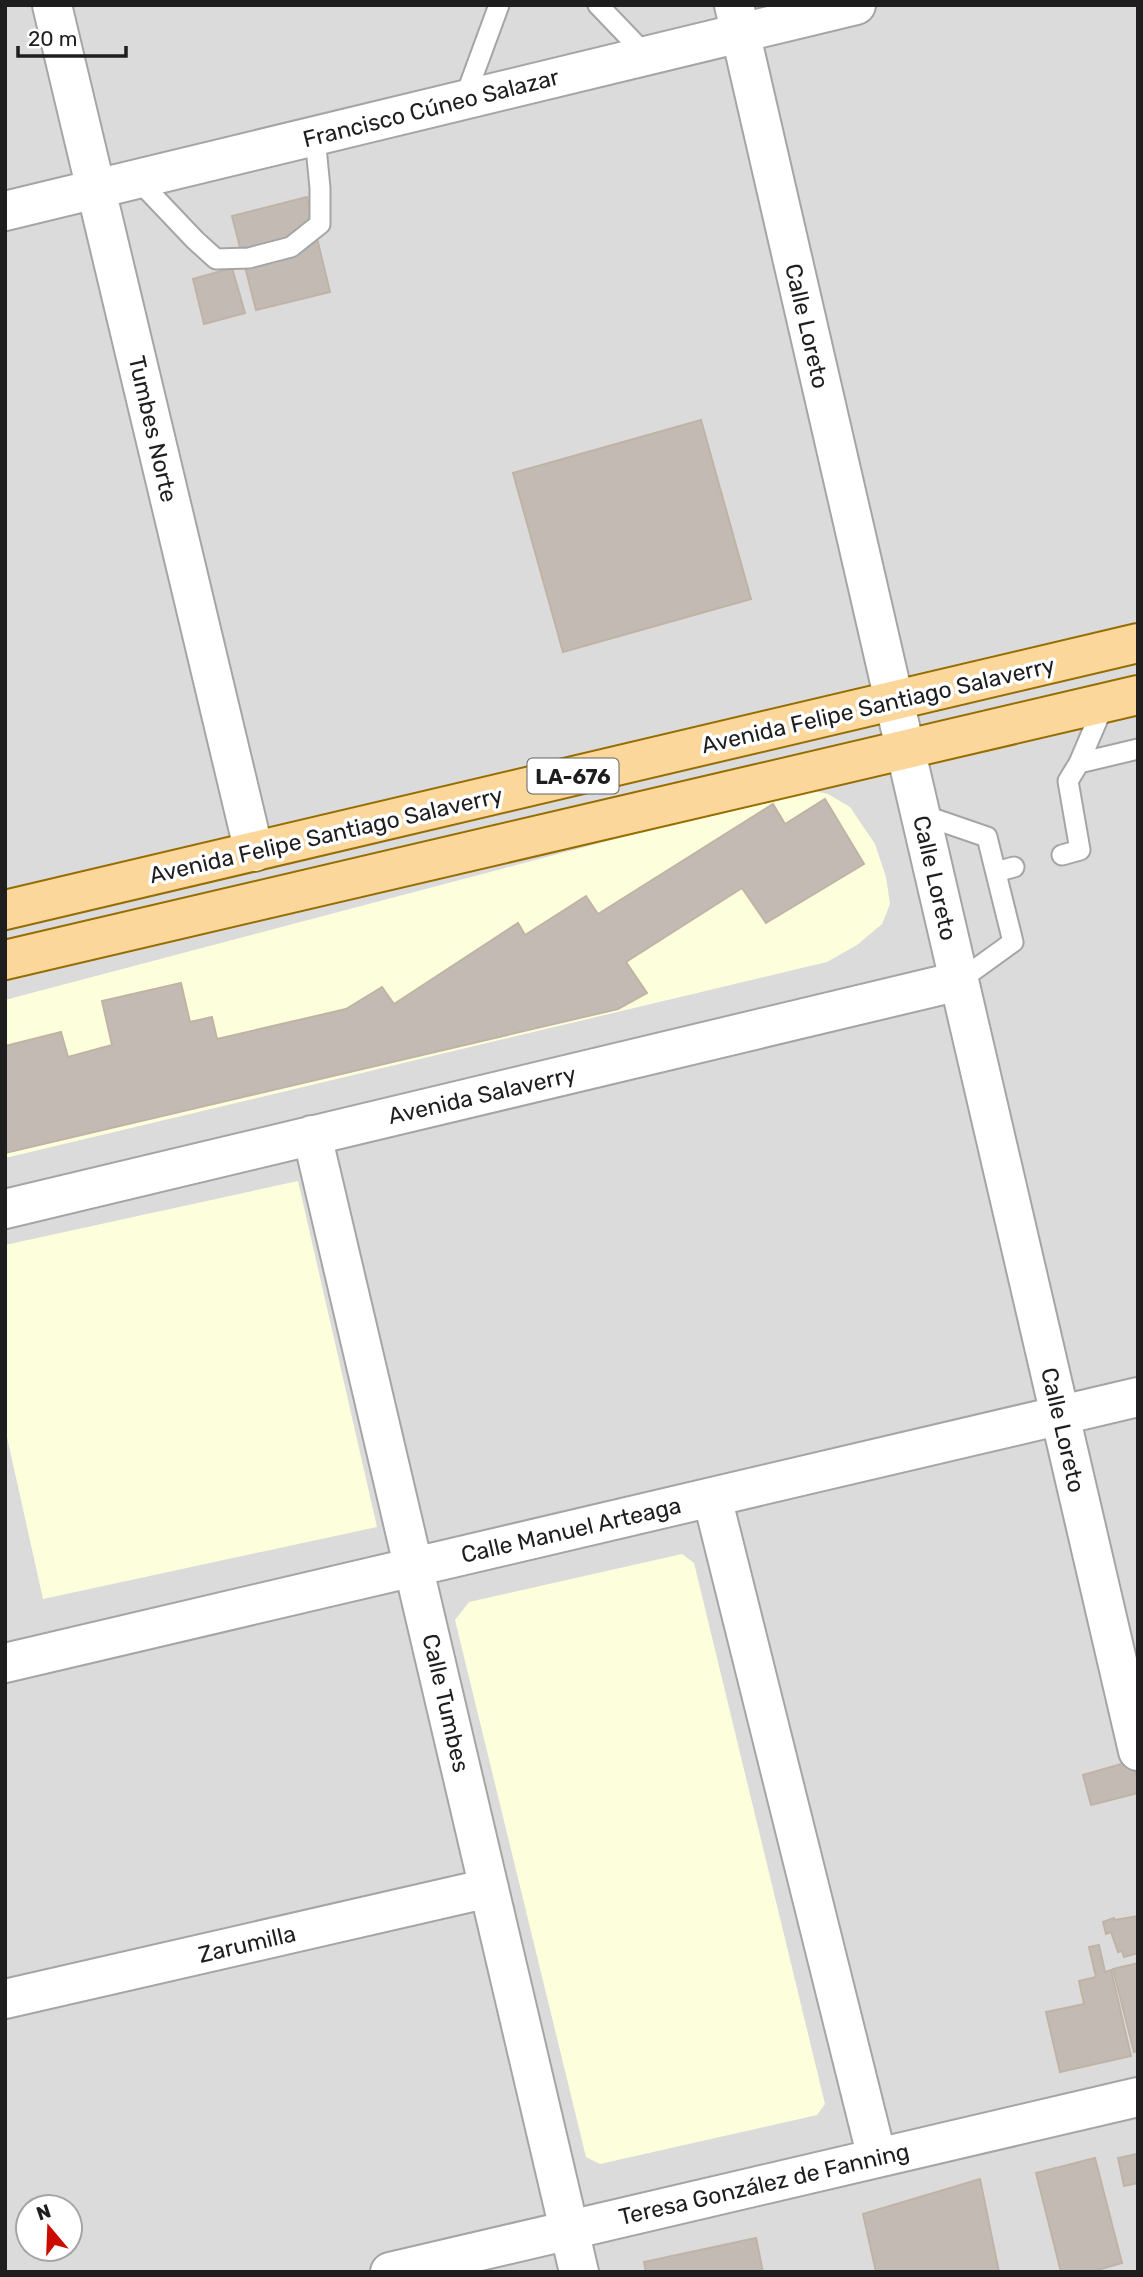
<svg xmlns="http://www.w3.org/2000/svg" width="1143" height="2277" font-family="Rubik,sans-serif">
  <rect width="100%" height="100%" fill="#efece3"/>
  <!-- residential -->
  <path fill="#dcdbdb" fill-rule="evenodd" d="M5,5H1138V2272H5ZM28,2207H70V2249H28Z"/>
  <!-- education -->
  <path fill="#fdffdc" d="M804,789L828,794L850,807L875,844L886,877L890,904L882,924L857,945L827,962L5,1158V1000Z
    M298,1181L377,1527L43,1599L5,1428V1245Z
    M682,1554L694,1563L825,2104L817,2115L600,2164L586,2157L455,1620L469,1602Z"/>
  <!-- building -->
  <path fill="#c3bbb3" stroke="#c0b3a6" stroke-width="2" d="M307,197L330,292L256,310L232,216Z
    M232,268L245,313L204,324L193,279Z
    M701,420L751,599L563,652L513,473Z
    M825,799L864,864L766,923L742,888L626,962L647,993L618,1009L5,1153V1046L61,1032L68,1057L112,1045L102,1001L181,983L190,1022L212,1017L217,1039L346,1009L382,987L394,1004L518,923L525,935L586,896L598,914L773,804L785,824Z
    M1132,1761L1138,1783V1793L1091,1805L1083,1775Z
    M1138,1916V1953L1124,1957L1122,1951L1118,1952L1111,1932L1106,1934L1103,1922L1114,1918L1115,1920Z
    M1099,1945L1105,1972L1111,1970L1131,2056L1060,2072L1046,2012L1084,2004L1079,1981L1096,1977L1089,1947Z
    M1138,1963V2051L1134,2052L1113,1969Z
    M1137,2154L1138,2183L1124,2186L1118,2158Z
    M1095,2158L1122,2263L1090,2272H1061L1036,2173Z
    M980,2179L999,2272H876L863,2214Z
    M756,2238L763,2272H646L644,2262Z"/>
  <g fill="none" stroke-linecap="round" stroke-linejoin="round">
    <!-- service casing -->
    <g stroke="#a5a5a5" stroke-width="23">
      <path id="service" d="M598,5L646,55
        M464,100L499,5
        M138,180L195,240L216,259L249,258L291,247L320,224V188L315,137
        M1079,763L1138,749
        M920,814L987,837L1013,942L959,981
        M1062,855L1080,850L1068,781L1079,763L1105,702
        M996,872L1014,867"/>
    </g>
    <!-- minor casing -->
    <g stroke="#a5a5a5" stroke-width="42">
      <path id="minor" d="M52,5L254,852
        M5,211L856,5
        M905,748L1138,1751
        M312,1135L579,2272
        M5,1209L959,981
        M712,1497L877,2158
        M5,1663L1138,1397
        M5,1999L489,1888
        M390,2272L1138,2097"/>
    </g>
    <!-- tertiary casing -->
    <g stroke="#a5a5a5" stroke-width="42">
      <path id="tertiary" d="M734,5L905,748"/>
    </g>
    <!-- primary casing -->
    <g stroke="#976d00" stroke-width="42">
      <path id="primary" d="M5,910L1138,643
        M5,960L1138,695"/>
    </g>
    <!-- service -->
    <use href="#service" stroke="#fff" stroke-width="19"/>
    <!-- minor -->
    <use href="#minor" stroke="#fff" stroke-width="38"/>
    <!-- tertiary -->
    <use href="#tertiary" stroke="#fff" stroke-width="38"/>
    <!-- primary -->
    <use href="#primary" stroke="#fcd79b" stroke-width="38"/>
  </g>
  <g text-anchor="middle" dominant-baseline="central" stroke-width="7" stroke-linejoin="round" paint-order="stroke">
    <!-- shield labels -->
    <rect fill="#fff" stroke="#626262" stroke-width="2" x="527.5" y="758.5" width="91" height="35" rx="5"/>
    <g font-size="21" font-weight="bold" fill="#1e1e1e">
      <text x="573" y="776">LA-676</text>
    </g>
    <!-- street labels -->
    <g font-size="23" fill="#1e1e1e" stroke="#fff">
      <text transform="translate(431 108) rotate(-14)">Francisco Cúneo Salazar</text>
      <text transform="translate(807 326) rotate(77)">Calle Loreto</text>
      <text transform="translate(153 429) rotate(77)">Tumbes Norte</text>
      <text transform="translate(878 705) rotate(-13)">Avenida Felipe Santiago Salaverry</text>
      <text transform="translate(326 835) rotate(-13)">Avenida Felipe Santiago Salaverry</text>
      <text transform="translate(935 878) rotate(77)">Calle Loreto</text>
      <text transform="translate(482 1095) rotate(-13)">Avenida Salaverry</text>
      <text transform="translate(1063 1430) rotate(77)">Calle Loreto</text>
      <text transform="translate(571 1530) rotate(-13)">Calle Manuel Arteaga</text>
      <text transform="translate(446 1703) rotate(77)">Calle Tumbes</text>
      <text transform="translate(247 1944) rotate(-13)">Zarumilla</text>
      <text transform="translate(764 2184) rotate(-13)">Teresa González de Fanning</text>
    </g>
  </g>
  <!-- border -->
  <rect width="1143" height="2277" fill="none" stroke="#1e1e1e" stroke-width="14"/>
  <!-- north arrow -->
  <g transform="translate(49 2228) rotate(341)"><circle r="33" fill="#ffffff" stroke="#a5a5a5" stroke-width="2"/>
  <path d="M0-5L12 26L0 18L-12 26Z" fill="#cb0b00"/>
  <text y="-10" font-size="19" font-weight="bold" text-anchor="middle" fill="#1e1e1e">N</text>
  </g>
  <!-- scale -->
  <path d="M18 46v10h108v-10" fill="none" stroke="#1e1e1e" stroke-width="3.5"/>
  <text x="28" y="46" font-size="21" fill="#1e1e1e" stroke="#ffffff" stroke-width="5" paint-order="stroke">20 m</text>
</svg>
